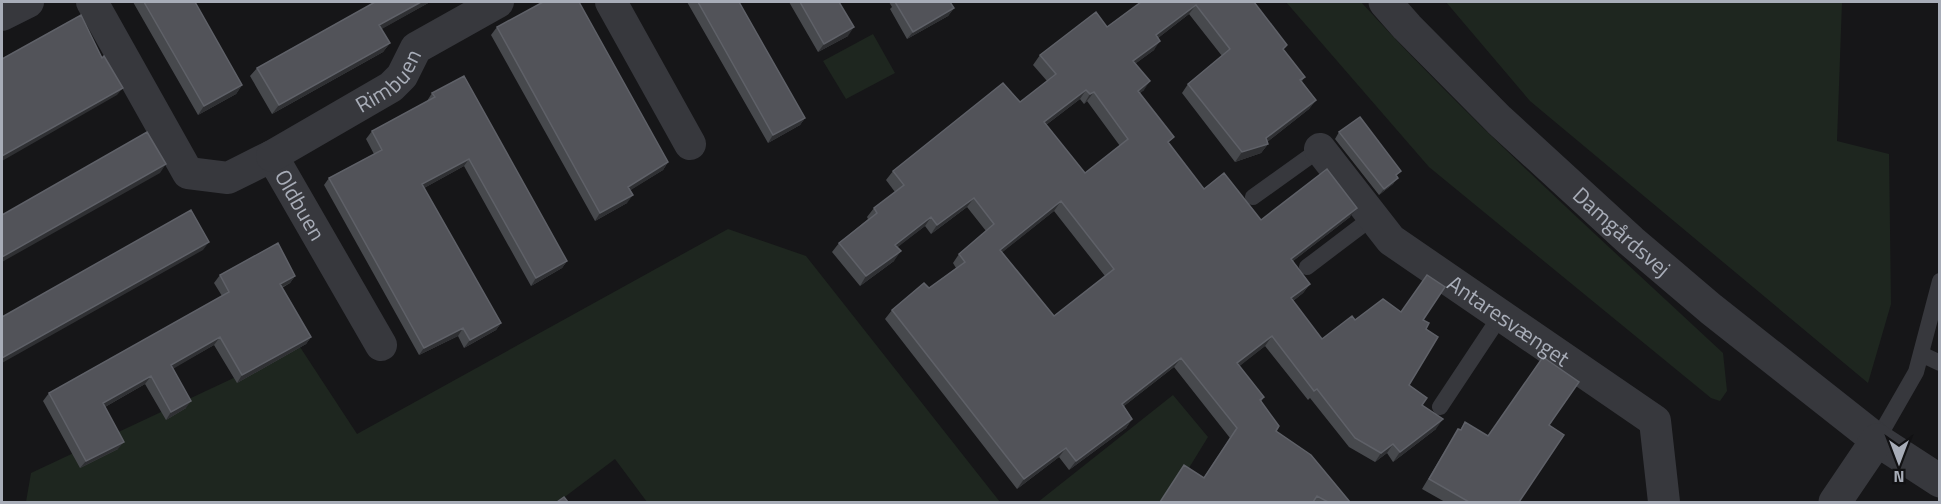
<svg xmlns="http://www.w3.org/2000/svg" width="1941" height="504" font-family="'Titillium Web',sans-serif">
  <rect width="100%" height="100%" fill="#161618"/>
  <!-- green -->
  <path fill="#1e261f" d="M1286,2H1361C1474,126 1600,238 1723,353L1727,391L1720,401L1711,398L1429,167Z
    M1446,2H1842L1837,141L1889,154L1891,304L1868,383L1530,101Z
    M873,34L895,73L846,99L823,61Z
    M728,229L806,256L1000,502H647L615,459L558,502H26L31,473L300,347L357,434Z
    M1173,395L1208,437L1168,502H1038Z"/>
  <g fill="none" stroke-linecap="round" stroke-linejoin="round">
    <!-- service -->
    <path stroke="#37383d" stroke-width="16" d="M1253,197L1320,149
      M1307,267L1373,217
      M1921,354L1940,363
      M1440,407L1501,315
      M1877,440L1916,372L1940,281"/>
    <!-- minor -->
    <g stroke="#37383d" stroke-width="32">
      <path id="s1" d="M92,2L188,173L228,178L272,156L381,345"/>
      <path d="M611,2L690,144"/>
      <path d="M2,15L28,2"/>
      <path id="s2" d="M1320,149L1391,240L1655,421L1664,502"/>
      <path id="s3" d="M272,156L391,87L402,76L416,48L498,2"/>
    </g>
    <!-- tertiary -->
    <g stroke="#37383d" stroke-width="33">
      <path id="s4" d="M1385,2L1407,27L1499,120L1631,241L1711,309L1877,440L1940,481"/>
      <path d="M1835,502L1877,440"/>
    </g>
  </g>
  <!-- wall -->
  <path fill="#47494d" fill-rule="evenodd" d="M133,2H195L242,85L236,94L198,115Z
    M375,2H430L381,29L390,43L383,52L272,114L250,76L257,68Z
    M687,2H739L805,118L800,125L768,143Z
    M789,2H839L848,36L818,52Z
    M889,2H950L954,8L948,16L907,39L890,9L892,7Z
    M1141,2H1254L1284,50L1305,77L1302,81L1316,100L1309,109L1267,142L1268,144L1261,153L1235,162L1182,93L1188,84L1222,56L1189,14L1158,38L1154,50L1136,63L1144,90L1140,93L1169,144L1204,189L1261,220L1350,217L1293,261L1310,284L1303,293L1293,301L1322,339L1355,320L1401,312L1423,320L1426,329L1409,385L1436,429L1393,462L1387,453L1375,462L1349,447L1310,398L1308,400L1265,346L1239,366L1264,397L1261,402L1276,431L1350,502H1160L1204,477L1230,438L1174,367L1124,406L1132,419L1126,428L1069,470L1059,457L1017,489L885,319L892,310L929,288L956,268L953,263L959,254L986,231L967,207L931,234L925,226L897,247L894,261L860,286L832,252L839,243L868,219L867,217L874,208L895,192L886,180L893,171L1020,102L1047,81L1033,65L1040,55L1107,27ZM1080,99L1084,104L1087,101L1120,146L1085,173L1046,125ZM1054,211L1105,276L1054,316L1002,252Z
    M497,27L668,162L663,170L630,190L627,203L595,221L491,35Z
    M432,93L567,261L562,268L531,286L464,166L424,188L501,323L496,330L464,348L458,336L419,355L324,185L329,178L374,154L366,139L372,131L427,101Z
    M1339,132L1397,177L1393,184L1379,195L1335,139Z
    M220,275L295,276L290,283L282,288L311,337L306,344L237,383L214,345L173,368L186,408L166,420L145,384L105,407L118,449L80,468L43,401L49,393L222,296L214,283Z
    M1465,422L1488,436L1549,425L1519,502H1445L1422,489L1458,429L1460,430Z"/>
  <!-- shaded-wall -->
  <path fill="#2f3033" d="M421,2H430L373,34L379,25Z
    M1196,5L1189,14L1149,45L1156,35Z
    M954,8L948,16L907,39L913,32Z
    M854,27L848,36L818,52L824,44Z
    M1160,41L1154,50L1127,70L1133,61Z
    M390,43L383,52L272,114L279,105Z
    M1150,81L1144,90L1131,100L1138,91Z
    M242,85L236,94L198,115L204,106Z
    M123,88L117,95L2,161V156Z
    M1086,90L1080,99L1038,131L1044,122Z
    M1094,92L1087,101L1084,104L1090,94Z
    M1316,100L1309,109L1262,146L1268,144L1261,153L1235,162L1242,152L1266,138Z
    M805,118L800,125L768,143L773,135Z
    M469,159L464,166L417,192L422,184Z
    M668,162L663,170L623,195L628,187Z
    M166,164L160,173L2,262V257Z
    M1398,178L1393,184L1379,195L1384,189Z
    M633,195L627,203L595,221L600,213Z
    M974,198L967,207L931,234L937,225Z
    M1061,201L1054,211L994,259L1000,250Z
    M1357,208L1350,217L1284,268L1291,259Z
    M931,217L925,226L889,254L895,245Z
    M209,242L203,250L2,363V358Z
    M901,251L894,261L860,286L866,276Z
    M567,261L562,268L531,286L536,278Z
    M295,276L290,283L274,291L280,284Z
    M1310,284L1303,293L1284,308L1291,298Z
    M501,323L496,330L464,348L470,340Z
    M463,328L458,336L419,355L424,348Z
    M1272,336L1265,346L1231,373L1237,363Z
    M220,337L214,345L166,373L171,365Z
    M311,337L306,344L237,383L242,375Z
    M1181,358L1174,367L1115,413L1122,404Z
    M151,376L145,384L98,411L103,403Z
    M191,401L186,408L166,420L171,412Z
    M1132,419L1126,428L1069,470L1076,461Z
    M1443,419L1436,429L1393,462L1400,452Z
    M124,442L118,449L80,468L86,461Z
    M1393,444L1387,453L1375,462L1381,453Z
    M1066,448L1059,457L1017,489L1024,479Z"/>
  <!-- building -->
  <path fill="#525359" stroke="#5f6168" stroke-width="1.5" fill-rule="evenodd" d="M144,2H195L242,85L204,106Z
    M375,2H421L379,25L390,43L279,105L257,68Z
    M543,2H579L668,162L628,187L633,195L600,213L497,27Z
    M698,2H739L805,118L773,135Z
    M800,2H839L854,27L824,44Z
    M895,2H950L954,8L913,32Z
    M1141,2H1254L1287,45L1283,49L1305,77L1300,80L1316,100L1266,138L1268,144L1242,152L1188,84L1230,49L1196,5L1156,35L1160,41L1133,61L1150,81L1138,91L1174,137L1168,142L1204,189L1224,173L1261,220L1327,169L1357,208L1291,259L1310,284L1291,298L1322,339L1352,316L1355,320L1383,299L1401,312L1427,275L1445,287L1423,320L1429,323L1426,329L1438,337L1409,385L1427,398L1422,405L1443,419L1400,452L1393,444L1381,453L1355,438L1317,389L1314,391L1272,336L1237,363L1264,397L1260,400L1279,426L1276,431L1311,455L1350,502H1328L1317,496L1313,502H1160L1184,465L1204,478L1237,428L1181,358L1122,404L1132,419L1076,461L1066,448L1024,479L892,310L924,283L929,288L965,262L959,254L994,224L974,198L937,225L931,217L895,245L901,251L866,276L839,243L877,213L874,208L904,185L893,171L1003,83L1020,102L1056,74L1040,55L1096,12L1107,27ZM1086,90L1090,94L1094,92L1128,139L1085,173L1044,122ZM1061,201L1114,269L1054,316L1000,250Z
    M81,15L102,58L104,56L123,88L2,156V59Z
    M464,76L567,261L536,278L469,159L422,184L501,323L470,340L463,328L424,348L329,178L382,150L372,131L435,97L432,93Z
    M1360,117L1401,171L1396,175L1398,178L1384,189L1339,132Z
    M147,132L166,164L2,257V215Z
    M191,210L209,242L2,358V317Z
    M278,243L295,276L280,284L311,337L242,375L220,337L171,365L191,401L171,412L151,376L103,403L124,442L86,461L49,393L229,292L220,275Z
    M1543,357L1579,382L1549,425L1564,435L1519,502H1469L1429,479L1458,429L1461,430L1465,422L1488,436Z
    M564,497L568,502H557Z"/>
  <g text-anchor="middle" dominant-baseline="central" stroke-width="6" stroke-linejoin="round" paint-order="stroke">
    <!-- street labels -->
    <g font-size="22" fill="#a8adb8" stroke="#111113">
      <text stroke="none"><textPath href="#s3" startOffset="140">Rimbuen</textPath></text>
      <text stroke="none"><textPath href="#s1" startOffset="342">Oldbuen</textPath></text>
      <text stroke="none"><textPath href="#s4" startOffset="330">Damgårdsvej</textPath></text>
      <text stroke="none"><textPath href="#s2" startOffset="258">Antaresvænget</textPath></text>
    </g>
  </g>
  <!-- border -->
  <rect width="1941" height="504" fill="none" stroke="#a8adb8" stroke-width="6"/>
  <!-- north arrow -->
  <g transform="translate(1899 462) rotate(180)" stroke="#111113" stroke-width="4.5" paint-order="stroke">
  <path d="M0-4.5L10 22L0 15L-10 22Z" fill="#a8adb8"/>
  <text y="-9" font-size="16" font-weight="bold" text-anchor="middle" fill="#a8adb8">N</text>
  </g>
</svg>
